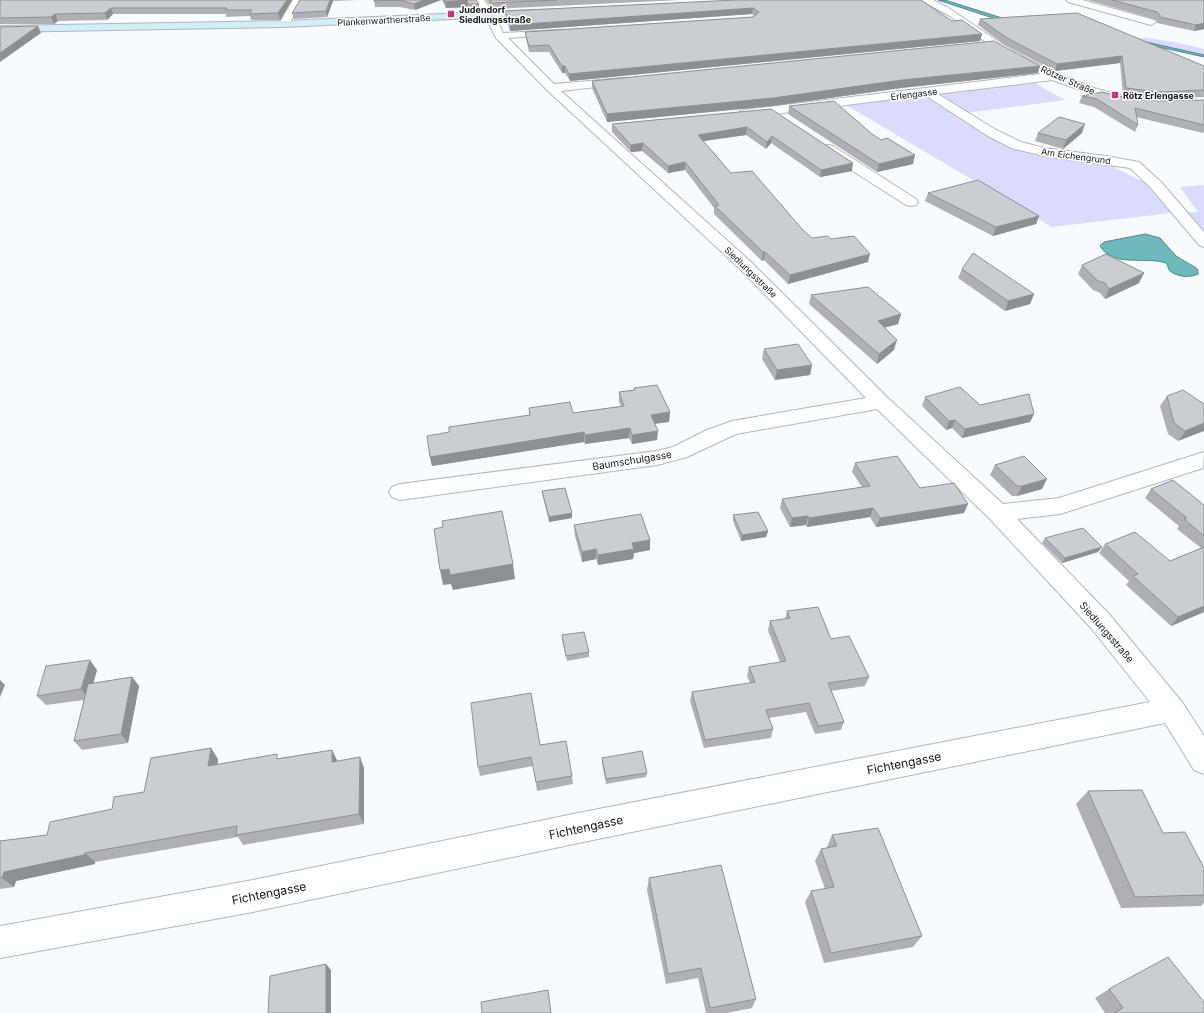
<svg xmlns="http://www.w3.org/2000/svg" width="1204" height="1013" font-family="Inter,sans-serif">
  <rect width="100%" height="100%" fill="#f7fbff"/>
  <!-- green -->
  <path fill="#dbdbff" d="M1124,37C1152,37 1177,42 1204,49V55Z
    M1035,83L1065,100L958,114L999,141L1030,154L1097,159L1144,182L1171,213L1052,227L846,105Z
    M1204,185V232L1184,212H1198L1180,187Z"/>
  <!-- water -->
  <path fill="#6eb9bc" stroke="#53888a" d="M938,0H945L1002,18L1124,37L1204,55V57L1123,39L999,20Z
    M1145,234L1160,238L1176,256L1196,268L1198,270V274C1190,278 1177,277 1170,271C1167,268 1169,266 1166,263C1145,256 1113,268 1100,246L1104,242Z"/>
  <g fill="none" stroke-linecap="round" stroke-linejoin="round">
    <!-- minor casing -->
    <g stroke="#b2b7bb" stroke-width="2">
      <path id="minor" d="M293,0H303L288,26H280L279,24Z
        M474,0H484L495,15L503,33L559,30L560,32L555,35L508,38L554,84L623,78L627,79L629,81L627,83L623,84L561,91L751,262L888,398L1003,504L1059,498L1204,452L1203,468L1060,514L1017,519L1109,614L1182,702L1204,736V774L1194,770L1165,723L583,842L253,912L0,958V926L253,880L583,812L1150,702L1091,628L990,519L877,409L736,434L687,457L657,465L400,500L392,497L389,492L392,487L400,484L657,451L673,447L707,430L732,421L866,398L739,268L547,90L496,38L485,15Z
        M920,0H933L947,7L999,42L1030,60L1063,76L1097,89L1131,98L1133,101L1131,104L1127,105L1106,99L1052,80L938,94L996,130L1021,142L1044,148L1106,156L1139,162L1161,182L1204,232V247L1199,245L1151,188L1130,168L1044,156L1011,148L988,136L925,95L744,118L740,117L738,114L740,111L744,110L1041,74L991,46L950,16Z
        M1066,0H1082L1154,20L1156,22L1151,25L1068,2Z
        M828,145L833,146L916,199L918,202L916,205L911,206L906,205L823,152L821,149L823,146Z"/>
    </g>
    <!-- secondary casing -->
    <g stroke="#b2b7bb" stroke-width="2">
      <path id="secondary" d="M534,10L539,13L537,15L284,27L0,32V26L284,21Z"/>
    </g>
    <!-- minor -->
    <use href="#minor" fill="#fff" fill-rule="evenodd"/>
    <!-- secondary -->
    <use href="#secondary" fill="#d2eef7" fill-rule="evenodd"/>
  </g>
  <!-- wall -->
  <path fill="#aeb0b5" d="M0,0H292L280,20H251L250,16L226,17V14H113L107,20L58,21L54,24H0Z
    M300,0H359L333,1L327,17L294,19L292,13Z
    M374,0H441L415,10L400,7H375Z
    M442,0H476L479,4V10H468V7L446,8Z
    M486,0H680L493,9Z
    M736,0L952,21L982,34L980,41L570,81L565,73H562L549,52H529L526,38L525,32L753,17L754,16L752,14L510,31L506,18L505,11Z
    M1088,0H1204V29L1194,31L1157,23V21L1154,19Z
    M980,19L1204,66V97L1156,99L1123,95L1120,63L1055,71L1005,45L978,25Z
    M1038,73L901,88L772,106L607,122L592,88V81Z
    M1082,96L1159,101L1204,100V132L1203,133L1136,117L1138,125L1135,132L1094,107L1079,103Z
    M789,106L872,134L913,164L877,172L788,114Z
    M771,109L852,171L820,177L771,143L766,149L746,135L703,141L731,173L812,238L831,239L868,262L788,284L764,260L762,261L714,214V208L685,170L668,173L642,151L631,152L612,132V124Z
    M1038,133H1082L1063,149L1035,141Z
    M928,193L1039,216L1036,224L993,236L925,201Z
    M1082,265L1139,283L1105,299L1100,293L1093,290L1078,274Z
    M962,269L1034,294L1030,304L1005,311L958,278Z
    M811,295L901,314L898,324L884,328L894,350L877,364L809,304Z
    M764,349L812,365L810,375L775,380L762,359Z
    M634,388L670,412L669,422L655,424L657,440L632,444L629,438L585,444L584,442L432,466L430,457L449,432L529,415V408L573,413L621,406L619,402V392L634,390Z
    M1167,396L1204,404L1178,441L1168,434L1160,406Z
    M925,397L980,405L1034,414L1030,422L962,438L952,428L946,430L922,406Z
    M855,463L920,488L964,513L876,527L870,517L807,527L806,525L790,527L780,508L782,499L862,487L852,472Z
    M995,465L1042,489L1017,496H1012L990,475Z
    M1151,489L1204,505V612L1171,626L1126,585L1129,581L1099,553L1105,544L1170,561L1201,548L1177,529L1179,526L1145,498Z
    M542,491L572,518L549,522L543,497Z
    M733,515L768,531L766,537L741,541L733,521Z
    M574,525L650,540V550L634,553L633,559L598,565L596,559L582,562L575,536Z
    M1045,538L1098,552L1062,563L1042,543Z
    M787,611L831,639L869,677L865,686L831,691L844,722L841,730L815,734L806,712L769,718L773,729L771,738L704,748L690,701L692,692L750,683L747,676L749,667L780,662L768,630L770,621L785,619Z
    M562,635L589,652V657L567,661L562,640Z
    M97,670L93,683L132,677L139,686L128,743L82,750L74,741L84,700L46,705L37,696Z
    M540,745L572,776L573,784L537,791L533,766L480,776L478,767Z
    M332,750L337,761L364,768V824L243,845L238,837L95,862V864L16,881L14,887L0,889V841L47,835L112,809L144,792L218,759L217,765L280,758Z
    M602,758L647,773L646,777L606,784L602,763Z
    M1088,791L1163,833L1204,868V903L1201,906L1121,908L1076,804Z
    M832,835L922,936L913,947L824,963L805,902L811,891L825,889L815,861L821,849L827,848V847Z
    M649,878L756,999L752,1008L727,1013H706L698,978L666,984L647,890Z
    M1109,989L1204,1013H1105L1095,998Z"/>
  <!-- shaded-wall -->
  <path fill="#8d9093" d="M287,0H292L280,20L278,13Z
    M330,0H333V1L327,17L326,11Z
    M424,0H441L415,10L414,4Z
    M467,0L468,7L446,8L445,2Z
    M111,8L113,14L107,20L105,13Z
    M753,8L752,14L510,31V25Z
    M55,14L58,21L54,24L51,17Z
    M1204,23V29L1194,31L1196,25Z
    M38,26L41,33L0,62V53Z
    M982,34L980,41L570,81L569,74Z
    M1122,56L1120,63L1055,71L1057,64Z
    M562,66H565V73H562Z
    M1040,66L1038,73L901,88L772,106L607,122V114L902,80Z
    M1085,124L1082,133L1063,149L1066,140Z
    M747,127L746,135L697,142L698,135Z
    M772,136L771,143L766,149L767,142Z
    M643,143L642,151L631,152V145Z
    M915,155L913,164L877,172L879,164Z
    M685,162V170L668,173V166Z
    M853,163L852,171L820,177L821,170Z
    M1039,216L1036,224L993,236L996,227Z
    M763,252H765L764,260L762,261Z
    M870,254L868,262L788,284L790,275Z
    M1144,273L1139,283L1105,299L1109,289Z
    M1034,294L1030,304L1005,311L1008,301Z
    M901,314L898,324L875,330L878,321Z
    M897,340L894,350L877,364L879,354Z
    M812,365L810,375L775,380L777,370Z
    M670,412L669,422L651,424V415Z
    M1034,414L1030,422L962,438L965,429Z
    M955,420L952,428L946,430L949,421Z
    M1204,423V431L1178,441L1185,431Z
    M630,428L629,438L585,444V435Z
    M658,431L657,440L632,444V435Z
    M584,432V442L432,466L430,457Z
    M1047,479L1042,489L1017,496L1022,486Z
    M968,504L964,513L876,527L880,518Z
    M873,508L870,517L807,527L809,518Z
    M572,513V518L549,522V517Z
    M808,516L806,525L790,527L792,518Z
    M768,531L766,537L741,541L742,535Z
    M650,540V550L634,553L633,559L598,565V555L632,543Z
    M1102,547L1098,552L1062,563L1065,558Z
    M596,549V559L582,562V552Z
    M513,564L515,579L453,590L451,584L443,585L440,570L449,569Z
    M1204,606V612L1171,626L1178,617Z
    M90,660L97,670L89,699L81,689Z
    M132,677L139,686L128,743L121,734Z
    M0,680L5,685L0,697Z
    M211,748L218,759L216,777L208,766Z
    M332,750L337,760L336,772L332,762Z
    M360,757L364,768V824L359,814Z
    M85,853L95,862V864L16,881L14,887L2,878L4,872Z
    M326,964L331,970V1013H326Z"/>
  <!-- building -->
  <path fill="#cacdd2" stroke="#8d9093" d="M0,0H287L278,13L249,14L252,10H225L227,8H111L105,13L55,14L51,17L0,18Z
    M300,0H330L326,11L292,13Z
    M374,0H424L414,4L399,0L374,1Z
    M444,0H476L479,4H468L467,0L445,2Z
    M490,0H556L492,3Z
    M736,0H921L952,21L962,20L982,34L569,74L565,66H562L549,45L529,46L525,32L753,17L759,12L753,8L510,25L505,11Z
    M1112,0H1204V23L1196,25L1160,17V15L1157,12Z
    M1077,13L1204,66V90L1159,92L1126,88L1122,56L1057,64L1007,38L980,19Z
    M38,26L0,53V27Z
    M994,41L1040,66L902,80L773,98L607,114L592,81Z
    M1102,92L1130,99L1159,101L1204,100V125L1135,108L1138,125L1097,99L1082,96Z
    M834,101L872,134L881,140L887,138L915,155L879,164L789,106Z
    M771,109L853,163L821,170L772,136L767,142L747,127L698,135L731,173L752,171L802,229L812,238L828,236L831,239L854,236L870,254L790,275L765,252H763L715,206L719,205L685,162L668,166L643,143L631,145L612,124Z
    M1059,117L1085,124L1066,140L1038,133Z
    M978,180L1039,216L996,227L928,193Z
    M973,253L1034,294L1008,301L962,269Z
    M1106,254L1144,273L1109,289L1105,283L1098,281L1082,265Z
    M868,287L901,314L878,321L897,340L879,354L811,295Z
    M798,344L812,365L777,370L764,349Z
    M657,385L670,412L651,415L658,431L632,435L630,428L585,435L584,432L430,457L427,436L449,432V427L530,415L529,408L570,402L573,413L624,406L619,392L635,390L634,388Z
    M960,387L980,405L1029,394L1034,414L965,429L955,420L949,421L925,397Z
    M1183,390L1204,404V423L1185,431L1174,423L1167,396Z
    M897,456L920,488L954,483L968,504L880,518L873,508L809,518L808,516L792,518L782,499L870,486L855,463Z
    M1024,456L1047,479L1022,486H1017L995,465Z
    M1173,480L1204,505V536L1184,519L1187,518L1151,489Z
    M565,488L572,513L549,517L542,491Z
    M502,511L513,564L450,575L449,569L440,570L434,529L443,527L442,521Z
    M758,512L768,531L742,535L733,515Z
    M641,514L650,540L632,543L634,549L598,555L596,549L582,552L574,525Z
    M1083,528L1102,547L1065,558L1045,538Z
    M1135,532L1170,561L1204,547V606L1178,617L1133,576L1138,574L1105,544Z
    M818,607L831,639L849,636L869,677L828,683L844,722L818,726L809,703L766,710L773,729L705,740L692,692L755,682L749,667L786,661L770,621L790,618L787,611Z
    M584,632L589,652L566,656L562,635Z
    M90,660L81,689L37,696L46,666Z
    M132,677L121,734L74,741L88,684Z
    M531,693L540,745L566,741L572,776L536,782L531,757L478,767L471,703Z
    M211,748L208,766L277,754V759L332,750V762L360,757L359,814L236,835L237,826L85,853L84,855L4,872L2,878H0V841L47,835L50,822L112,809L114,797L144,792L151,758Z
    M642,751L647,773L606,779L602,758Z
    M1142,790L1163,833L1185,832L1204,868V895L1135,897L1088,791Z
    M878,828L922,936L831,953L811,891L834,887L821,849L837,846L832,835Z
    M721,865L756,999L710,1008L701,968L668,974L649,878Z
    M1168,957L1204,1002V1013H1114L1123,1008L1109,989Z
    M326,964V1013H268L270,976Z
    M548,990L551,1013H482L481,1002Z"/>
  <!-- markers -->
  <g fill="#bd3c85" stroke="#fff" stroke-width="1.5">
    <rect x="447" y="10" width="8" height="8" rx="2"/>
    <rect x="1111" y="91" width="8" height="8" rx="2"/>
  </g>
  <g text-anchor="middle" dominant-baseline="central" stroke-width="3" stroke-linejoin="round" paint-order="stroke">
    <!-- far-poi labels -->
    <g font-size="9" font-weight="bold" fill="#131516" stroke="#fff" text-anchor="start">
      <text x="459" y="9">Judendorf<tspan x="459" dy="10">Siedlungsstraße</tspan></text>
      <text x="1123" y="95">Rötz Erlengasse</text>
    </g>
    <!-- far-street labels -->
    <g font-size="9" fill="#131516" stroke="#fff">
      <text transform="translate(384 20) rotate(-3)">Plankenwartherstraße</text>
      <text transform="translate(1068 80) rotate(24)">Rötzer Straße</text>
      <text transform="translate(914 94) rotate(-7)">Erlengasse</text>
      <text transform="translate(1076 156) rotate(8)">Am Eichengrund</text>
      <text transform="translate(751 272) rotate(44)">Siedlungsstraße</text>
    </g>
    <!-- street labels -->
    <g font-size="10" fill="#131516" stroke="#fff">
      <text transform="translate(632 460) rotate(-9)">Baumschulgasse</text>
      <text transform="translate(1107 632) rotate(49)">Siedlungsstraße</text>
    </g>
    <!-- near-street labels -->
    <g font-size="12" fill="#131516" stroke="#fff">
      <text transform="translate(904 763) rotate(-11)">Fichtengasse</text>
      <text transform="translate(586 827) rotate(-12)">Fichtengasse</text>
      <text transform="translate(269 893) rotate(-11)">Fichtengasse</text>
    </g>
  </g>
</svg>
